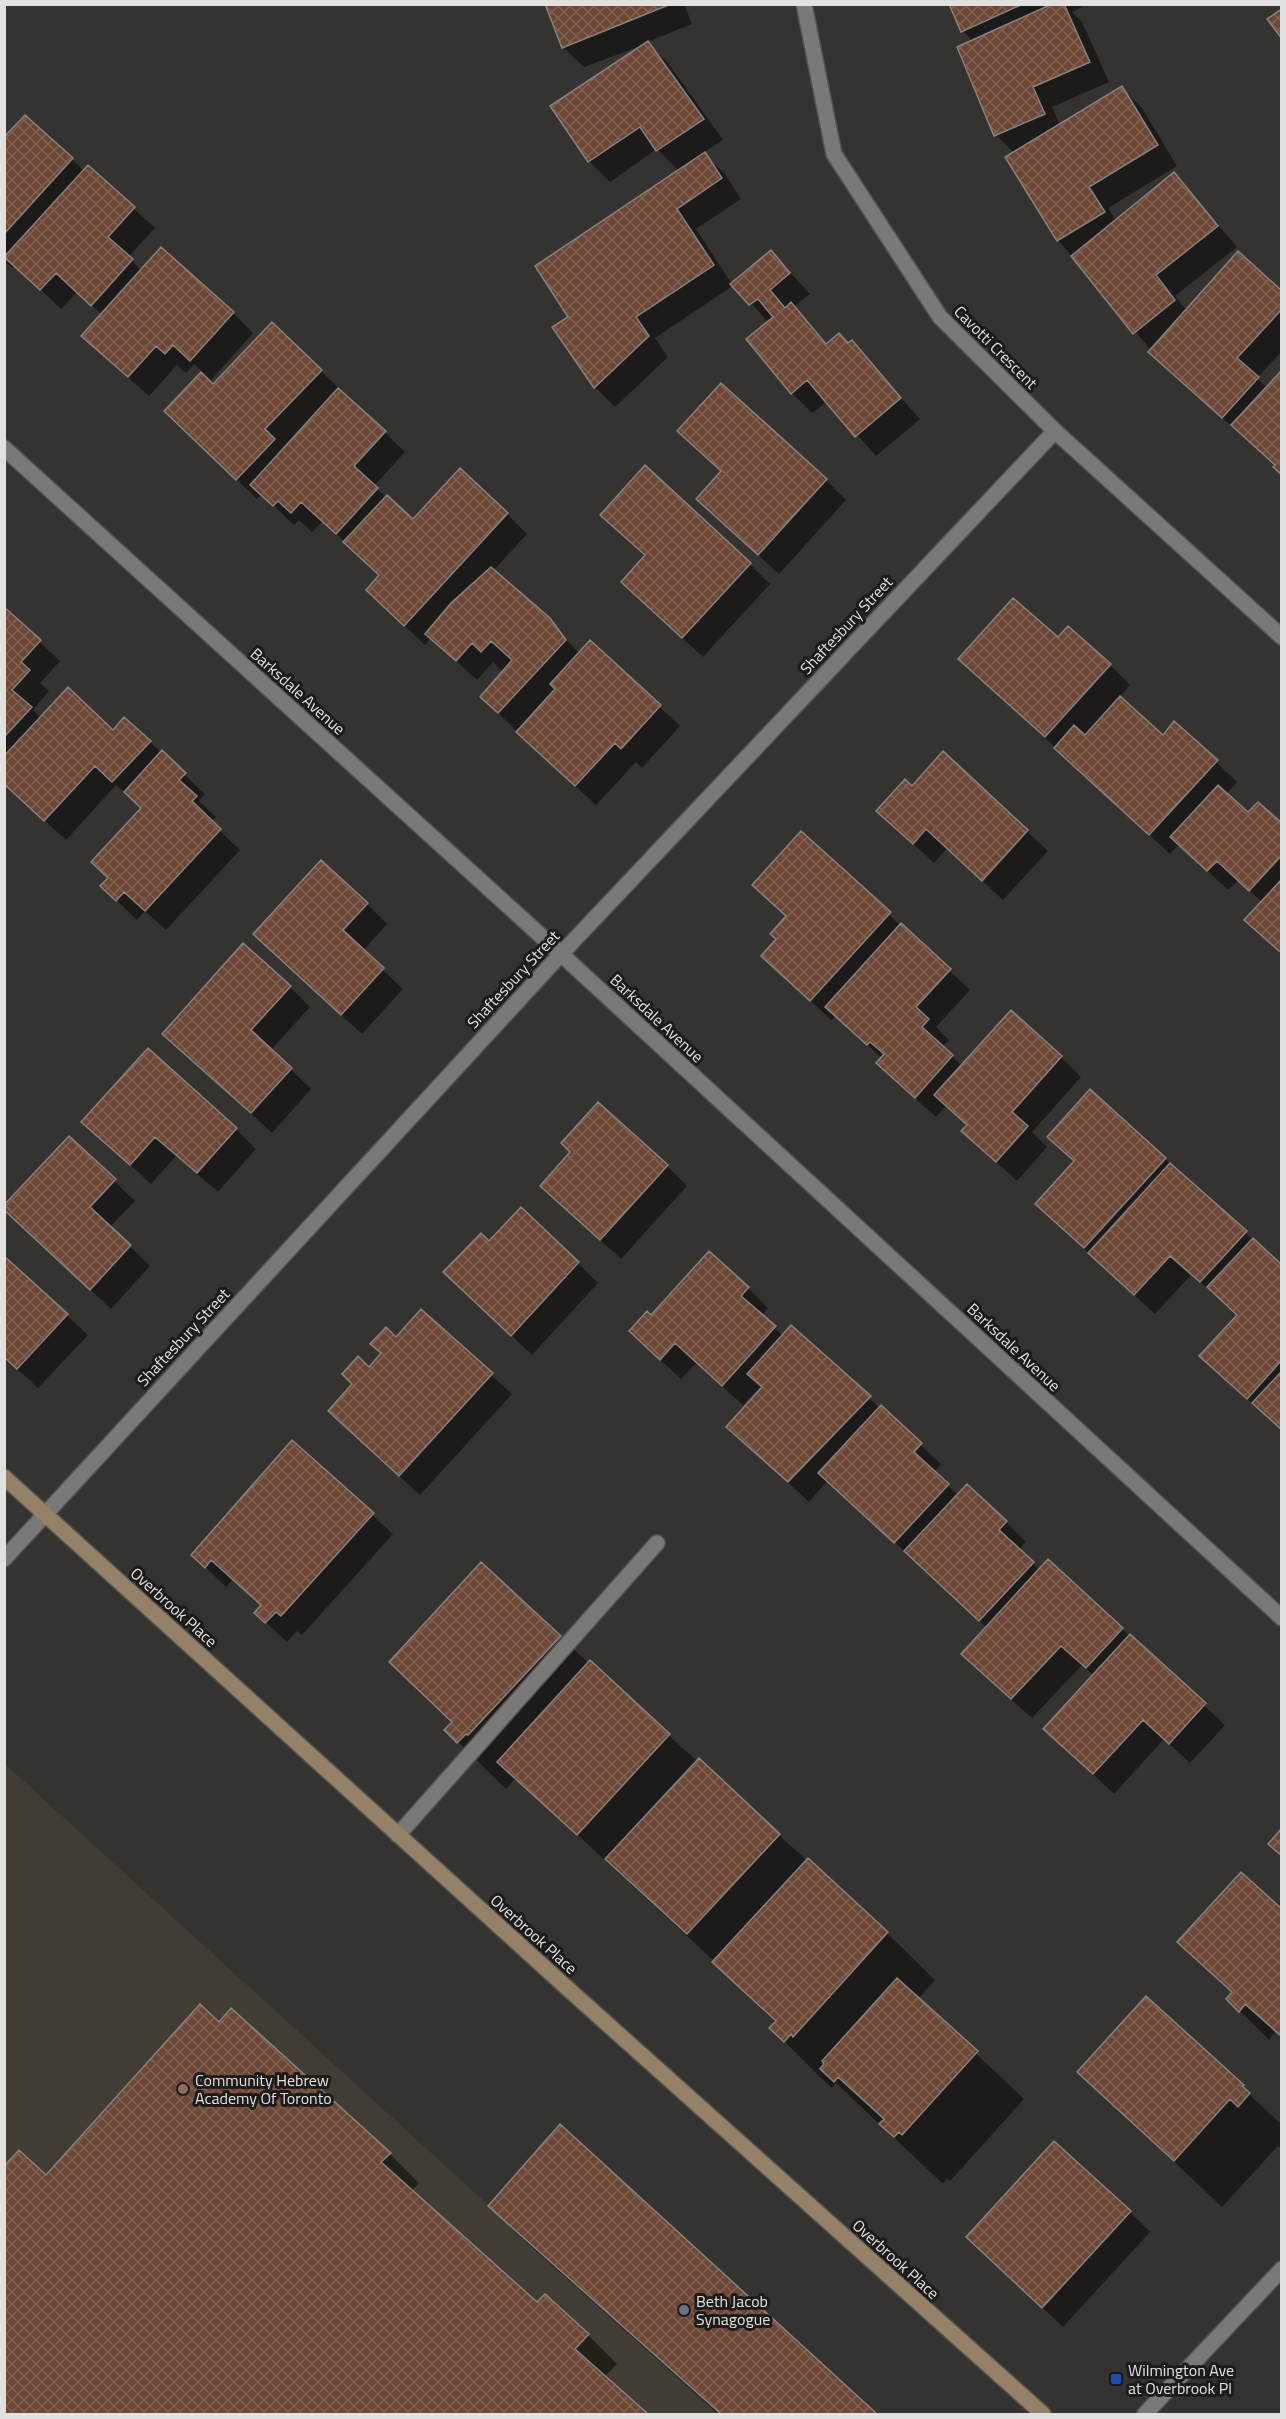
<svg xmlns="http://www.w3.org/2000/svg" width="1286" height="2419" font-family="'Titillium Web',sans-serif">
  <defs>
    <pattern id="building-cross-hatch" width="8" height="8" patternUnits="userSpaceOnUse" patternTransform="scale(1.5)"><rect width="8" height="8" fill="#6d4736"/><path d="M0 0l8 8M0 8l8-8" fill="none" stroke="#826153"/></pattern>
  </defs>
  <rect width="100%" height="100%" fill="#353330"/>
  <!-- built -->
  <path fill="#413d34" d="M5,1764L717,2414H5Z"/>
  <!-- shadow -->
  <path fill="#0007" d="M547,4H684L692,24L647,42L668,63L723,140L703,153L725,174L741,199L696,229L732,284L771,252L810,294L794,307L827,344L848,345L851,342L920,419L876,456L827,401L812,413L792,393L769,323L734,285L655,338L668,357L615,407L595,387L570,317L679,171L657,149L610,182L589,161L552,107L646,44L584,67L563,47Z
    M951,4H1088L1072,12L1082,22L1109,82L1052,107L1060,125L1121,88L1142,108L1177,166L1108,208L1116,221L1174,174L1237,247L1175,296L1187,311L1282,293V351L1257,378L1267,388L1282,472L1150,352L1151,350L1058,240L1014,153L996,135L973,41L963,31Z
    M4,140L72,159L84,171L88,167L155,228L128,257L142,271L233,313L253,333L211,380L194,364L186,373L177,365L149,396L83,336L102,315L77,292L61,309L15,265L12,268L4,261Z
    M321,371L405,452L374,486L413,521L507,514L527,534L493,571L548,620L580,654L590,642L680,726L642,768L636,762L596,805L538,752L482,697L503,672L493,662L477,680L431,638L425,645L388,610L381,576L323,521L312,532L299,520L294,525L262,494L257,499L186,431L213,386Z
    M679,431L826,480L846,500L779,574L719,519L722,472Z
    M602,515L750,564L770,584L703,657L643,602L646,556Z
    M4,609L60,661L40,683L49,691L33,710L41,718L150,742L205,794L199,801L216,817L211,822L240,850L166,930L145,911L137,920L102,886L109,878L143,809L134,800L116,785L66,840L4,783Z
    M1058,640L1110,665L1130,685L1119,697L1163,737L1175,723L1237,782L1226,794L1248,814L1282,825V953L1267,940L1262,902L1238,880L1228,890L1179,844L1170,854L960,659Z
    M943,753L1048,851L1003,900L947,848L934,863L878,811L912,788Z
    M801,833L970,990L936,1027L949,1040L942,1047L962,1066L1061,1057L1081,1077L1032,1132L1047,1147L1017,1181L963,1131L968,1126L946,1106L936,1117L898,1083L882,1058L836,1015L831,1020L763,956L778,939L787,917Z
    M367,904L387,924L363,951L403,989L362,1034L275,954Z
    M290,987L310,1007L271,1050L311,1089L272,1133L164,1033Z
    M84,1122L236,1129L256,1149L218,1192L176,1156L151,1184Z
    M1049,1137L1165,1159L1282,1267V1430L1222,1376L1239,1316L1222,1300L1191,1275L1155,1314L1057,1224L1075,1162Z
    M69,1138L135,1201L110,1227L150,1266L111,1309L24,1228Z
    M667,1166L687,1186L621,1259L542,1186Z
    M489,1243L578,1263L598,1283L532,1355L466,1292Z
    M4,1258L88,1335L38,1388L4,1357Z
    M748,1288L768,1308L761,1316L783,1336L791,1327L941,1464L934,1472L958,1495L1006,1522L1026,1542L1019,1550L1040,1570L1122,1629L1225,1725L1190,1763L1164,1739L1114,1794L1066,1749L1094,1676L1082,1665L1032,1718L983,1674L987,1628L828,1480L809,1502L728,1427L763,1389L761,1386L743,1405L696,1363L681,1379L651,1351L652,1317Z
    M421,1311L512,1394L420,1495L350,1431L396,1339Z
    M292,1442L393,1534L302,1635L297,1631L287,1642L256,1613L262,1606L232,1580L226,1587L193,1555Z
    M560,1637L887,1933L935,1980L918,1999L1024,2099L950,2181L947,2178L943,2184L836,2083L832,2088L819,2076L771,2028L776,2023L715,1962L518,1780H514L506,1789L446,1730L453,1723L391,1662Z
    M1282,1911V2038L1275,2032L1269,2040L1228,1999L1233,1994L1179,1942Z
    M1146,1998L1282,2125V2149L1278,2146L1222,2207L1079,2072Z
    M219,2024L390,2154L419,2183L411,2191L537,2304L588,2335L617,2364L604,2377L645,2414H4V2168L46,2177Z
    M560,2126L875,2414H719L527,2243L490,2206Z
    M1130,2212L1150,2232L1063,2327L988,2257Z"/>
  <!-- building -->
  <path fill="url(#building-cross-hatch)" stroke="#868280" stroke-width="1.5" d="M545,4H671L562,48Z
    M949,4H1023L961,32Z
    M1052,4H1064L1090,62L1033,87L1045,114L994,136L957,47Z
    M1282,9V39L1267,19Z
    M648,41L704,119L656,151L640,127L588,162L550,106Z
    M1122,86L1158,145L1089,187L1105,212L1057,241L1005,157Z
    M25,115L73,158L4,234V137Z
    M705,152L722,178L677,209L714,265L636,317L649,336L594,388L552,327L568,317L535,266Z
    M88,165L135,207L108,237L133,259L91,306L56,273L40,290L4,257Z
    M1174,172L1218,226L1156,275L1175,300L1133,334L1071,256Z
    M161,247L234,312L190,361L173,345L165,354L156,346L128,377L81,336Z
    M771,250L790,273L770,290L785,308L791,302L826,344L839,333L848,343L852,340L901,398L855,437L807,380L791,394L746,339L773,317L758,299L749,305L730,284Z
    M1238,251L1282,291V309L1237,358L1259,377L1222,418L1148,352Z
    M272,322L322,370L265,429L275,439L236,480L164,411L201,372L213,384Z
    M1282,370V475L1273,467L1275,465L1231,425Z
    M721,383L827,479L758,555L696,499L721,471L677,431Z
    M338,388L386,431L354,466L378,488L336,534L301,502L291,513L278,501L273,506L250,485Z
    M645,465L751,563L682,638L621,582L645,555L600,515Z
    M460,468L508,513L404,626L366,590L379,575L343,542L387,495L413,519Z
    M491,567L550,618L566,640L498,713L480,697L512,660L491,641L481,652L472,643L456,661L425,634L451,603Z
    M1013,598L1058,637L1068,626L1111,664L1045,737L958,659Z
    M4,607L41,640L21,662L30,670L12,690L32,707L4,737Z
    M590,640L661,705L621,749L615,743L575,786L516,732L555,689L550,684Z
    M68,687L113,730L124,717L151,741L112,782L95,766L44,821L4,784V756Z
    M1120,696L1163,735L1174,721L1218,760L1149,835L1054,748L1074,725L1085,735Z
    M162,750L186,773L179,780L197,796L192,801L221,829L145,911L124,892L116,901L100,886L108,878L91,862L141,808L124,792Z
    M943,751L1028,830L982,881L926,829L913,844L876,811L905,779L912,786Z
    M1218,785L1248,812L1258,802L1282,823V855L1249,891L1217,861L1207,871L1170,837Z
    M801,831L891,912L810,1001L761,956L776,939L770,934L786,916L752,885Z
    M321,860L368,903L343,930L384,968L341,1015L253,934Z
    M1282,879V949L1279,951L1244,920Z
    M901,923L951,969L916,1007L929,1019L922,1027L953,1055L915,1098L876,1063L884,1054L870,1042L867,1045L825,1007Z
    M243,943L291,986L251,1030L292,1068L251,1113L162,1034Z
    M1011,1010L1062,1056L1012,1112L1028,1126L996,1162L961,1131L967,1125L934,1095Z
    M148,1048L237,1128L197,1173L155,1137L130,1165L81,1122Z
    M1090,1089L1166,1158L1084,1248L1035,1204L1074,1161L1047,1137Z
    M598,1102L668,1165L600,1240L540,1186L570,1152L561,1143Z
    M69,1136L116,1179L90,1207L131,1245L90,1290L4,1210V1205Z
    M1170,1163L1247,1231L1200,1282L1170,1256L1134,1295L1088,1253Z
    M521,1207L579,1262L511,1336L443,1272L481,1233L489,1241Z
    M1253,1238L1282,1265V1360L1247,1399L1199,1356L1237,1315L1207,1287Z
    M709,1251L749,1287L741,1296L776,1326L722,1386L675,1343L660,1360L629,1331L647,1311L651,1315Z
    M4,1256L68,1314L17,1369L4,1357Z
    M421,1309L493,1373L399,1476L328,1411L352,1384L342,1374L358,1356L369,1367L381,1353L370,1344L386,1327L396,1337Z
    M791,1325L871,1396L788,1482L726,1427L762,1387L747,1374Z
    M1282,1371V1430L1252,1403Z
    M881,1405L922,1443L914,1452L949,1484L894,1543L818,1473Z
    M292,1440L374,1513L281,1616L276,1612L265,1623L254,1613L261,1605L211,1560L205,1568L191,1555Z
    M967,1484L1007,1521L999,1530L1034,1562L979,1621L904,1551Z
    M1048,1559L1123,1628L1086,1668L1061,1646L1011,1699L961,1654Z
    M481,1562L561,1636L468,1735L466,1734L457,1743L444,1730L452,1722L389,1662Z
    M1130,1634L1206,1703L1169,1744L1143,1720L1093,1774L1043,1729Z
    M590,1660L670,1734L577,1835L497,1762Z
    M699,1758L780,1834L687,1934L605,1859Z
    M1282,1828V1856L1268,1844Z
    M808,1858L888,1932L793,2037L791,2034L784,2042L769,2028L776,2021L712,1962Z
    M1241,1872L1282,1909V2037L1245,2004L1239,2012L1226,1999L1232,1992L1177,1942Z
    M897,1978L978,2051L902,2135L899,2132L894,2137L879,2124L884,2119L838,2077L834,2082L820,2069L824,2064L822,2061Z
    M1146,1996L1244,2085L1242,2086L1250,2093L1238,2107L1230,2099L1174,2161L1077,2072Z
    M200,2004L219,2022L231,2008L391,2153L381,2162L537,2302L545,2294L589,2334L575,2349L648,2414H4V2166L19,2150L46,2175Z
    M560,2124L877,2414H721L488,2206Z
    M1054,2141L1131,2211L1042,2308L966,2237Z"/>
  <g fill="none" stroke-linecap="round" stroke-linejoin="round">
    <!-- lane casing -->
    <g stroke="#545250" stroke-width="18">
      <path id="lane" d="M398,1835L657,1543"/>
    </g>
    <!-- street casing -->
    <g stroke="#545250" stroke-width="18">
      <path id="street" d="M804,4L834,154L940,317L1055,431L1282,637
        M4,448L561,954L1282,1618
        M4,1559L561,954L1055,431
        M1145,2414L1282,2269"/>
    </g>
    <!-- secondary casing -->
    <g stroke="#545250" stroke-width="18">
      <path id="secondary" d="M4,1477L576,1996L1043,2414"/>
    </g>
    <!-- lane -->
    <use href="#lane" stroke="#7b7975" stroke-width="15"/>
    <!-- street -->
    <use href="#street" stroke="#7b7975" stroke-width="15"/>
    <!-- secondary -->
    <use href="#secondary" stroke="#958168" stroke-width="15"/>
  </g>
  <!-- markers -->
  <circle fill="#8d6e63" stroke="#1c1b1a" stroke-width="2" cx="183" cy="2089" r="6"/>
  <circle fill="#6b7280" stroke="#1c1b1a" stroke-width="2" cx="684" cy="2310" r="6"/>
  <rect fill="#1a4fb4" stroke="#1c1b1a" stroke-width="2" x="1110" y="2373" width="12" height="12" rx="3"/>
  <g text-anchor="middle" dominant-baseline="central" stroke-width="6" stroke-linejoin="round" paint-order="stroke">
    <!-- street labels -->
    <g font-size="16" fill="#e2e1df" stroke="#1c1b1a">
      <text transform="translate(996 347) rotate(45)">Cavotti Crescent</text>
      <text transform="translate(846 625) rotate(-47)">Shaftesbury Street</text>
      <text transform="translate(298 691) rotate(42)">Barksdale Avenue</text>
      <text transform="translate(513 979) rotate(-47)">Shaftesbury Street</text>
      <text transform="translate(657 1018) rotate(43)">Barksdale Avenue</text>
      <text transform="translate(183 1337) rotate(-47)">Shaftesbury Street</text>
      <text transform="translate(1014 1347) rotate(43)">Barksdale Avenue</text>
      <text transform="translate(174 1607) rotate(42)">Overbrook Place</text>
      <text transform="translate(534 1934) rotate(42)">Overbrook Place</text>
      <text transform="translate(896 2259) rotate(42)">Overbrook Place</text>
    </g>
    <!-- poi labels -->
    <g font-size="16" fill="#e2e1df" stroke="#1c1b1a" text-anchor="start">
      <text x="195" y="2080">Community Hebrew<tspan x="195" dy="18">Academy Of Toronto</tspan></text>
      <text x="696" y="2301">Beth Jacob<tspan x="696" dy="18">Synagogue</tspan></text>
      <text x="1128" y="2370">Wilmington Ave<tspan x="1128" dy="18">at Overbrook Pl</tspan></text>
    </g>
  </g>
  <!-- border -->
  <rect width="1286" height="2419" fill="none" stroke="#e2e1df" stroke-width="12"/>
</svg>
